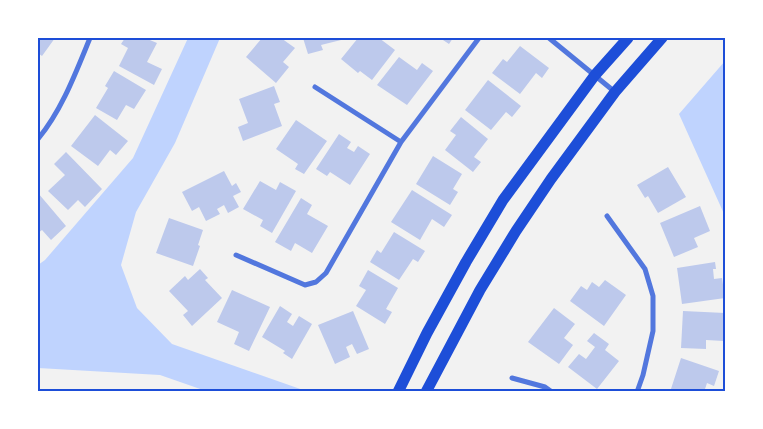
<svg xmlns="http://www.w3.org/2000/svg" width="763" height="429" font-family="'DejaVu Sans',sans-serif">
  <rect width="100%" height="100%" fill="#f2f2f2"/>
  <!-- water -->
  <path fill="#bfd3fe" d="M188,38H220L175,143L136,212L121,265L137,308L172,344L306,391H206L160,375L38,368V265L45,260L133,158Z
    M725,61V216L679,114Z"/>
  <!-- building -->
  <path fill="#bdc9ec" d="M38,38H55L42,56L38,53Z
    M125,38H145L157,43L147,62L162,69L154,85L119,66L128,48L121,44Z
    M262,38H281L295,48L283,62L289,67L276,83L246,57Z
    M303,38H345V39L321,45L323,50L308,54Z
    M358,38H379L395,50L372,80L360,71L358,73L341,59Z
    M440,38H453L449,44Z
    M520,46L549,68L542,78L536,73L520,94L492,73L503,59L507,62Z
    M399,57L417,70L422,63L433,71L407,105L377,85Z
    M114,71L146,90L134,109L126,105L117,120L96,108L108,88L105,86Z
    M488,80L521,106L512,117L506,112L491,130L465,110Z
    M274,86L280,102L274,104L282,126L243,141L238,127L248,123L239,99Z
    M95,115L128,141L116,155L110,150L98,166L71,146Z
    M461,117L488,139L474,157L481,162L473,172L445,150L456,135L450,131Z
    M296,120L327,141L304,174L295,169L298,164L276,149Z
    M339,134L351,142L347,148L354,152L358,146L370,154L350,185L330,172L327,176L316,169Z
    M66,152L102,189L85,207L78,200L68,210L48,191L65,175L54,164Z
    M433,156L462,174L453,189L458,192L450,205L416,184Z
    M668,167L686,197L658,213L648,196L645,198L637,185Z
    M224,171L232,186L236,183L241,192L233,196L239,207L228,213L224,205L217,209L220,214L206,221L199,207L192,211L182,192Z
    M260,181L276,190L280,182L296,191L272,233L260,226L263,220L243,209Z
    M412,190L452,215L444,227L432,219L420,240L391,222Z
    M38,193L66,226L51,240L42,230L38,233Z
    M301,198L312,205L307,214L328,226L312,253L295,243L291,251L275,242Z
    M700,206L710,231L694,238L698,247L674,257L660,223Z
    M169,218L203,230L198,245L200,246L193,266L156,253Z
    M394,232L425,251L418,262L413,259L399,280L370,262L377,250L381,253Z
    M715,262L716,269H713L714,279L722,278L725,298L682,304L677,268Z
    M200,269L208,278L205,280L222,298L192,326L183,315L188,311L169,291L185,276L188,280Z
    M368,270L398,288L386,309L392,312L385,324L356,306L366,290L359,286Z
    M605,280L626,295L604,326L570,301L581,286L587,290L592,282L599,287Z
    M232,290L270,307L249,351L234,344L239,332L217,322Z
    M280,306L292,314L287,322L293,326L299,316L312,324L292,359L283,353L285,351L262,337Z
    M554,308L575,324L564,338L573,345L559,364L528,342Z
    M353,311L369,349L357,354L352,344L346,347L350,357L335,364L318,325Z
    M683,311L725,313L724,341L706,340V349L681,348Z
    M594,333L609,344L605,350L619,361L597,389L568,367L579,354L586,359L595,347L587,341Z
    M681,358L719,371L714,386L707,383L704,392H670Z"/>
  <g fill="none" stroke-linecap="round" stroke-linejoin="round">
    <!-- minor -->
    <path stroke="#5277de" stroke-width="5" d="M549,38L615,92
      M315,87L401,142
      M38,139C62,110 76,72 90,38
      M607,216L645,269L653,296V331L643,375L637,392
      M236,255L305,285L316,282L326,273L401,142L479,38
      M512,378L545,387L552,392"/>
    <!-- primary -->
    <path stroke="#1d4ed8" stroke-width="11" d="M398,392L427,333L466,262L503,200L595,75L628,38
      M426,392L480,290L516,231L551,179L615,92L662,38"/>
  </g>
  <!-- border -->
  <rect width="763" height="429" fill="none" stroke="#ffffff" stroke-width="78"/>
  <rect x="39" y="39" width="685" height="351" fill="none" stroke="#1d4ed8" stroke-width="2"/>
</svg>
